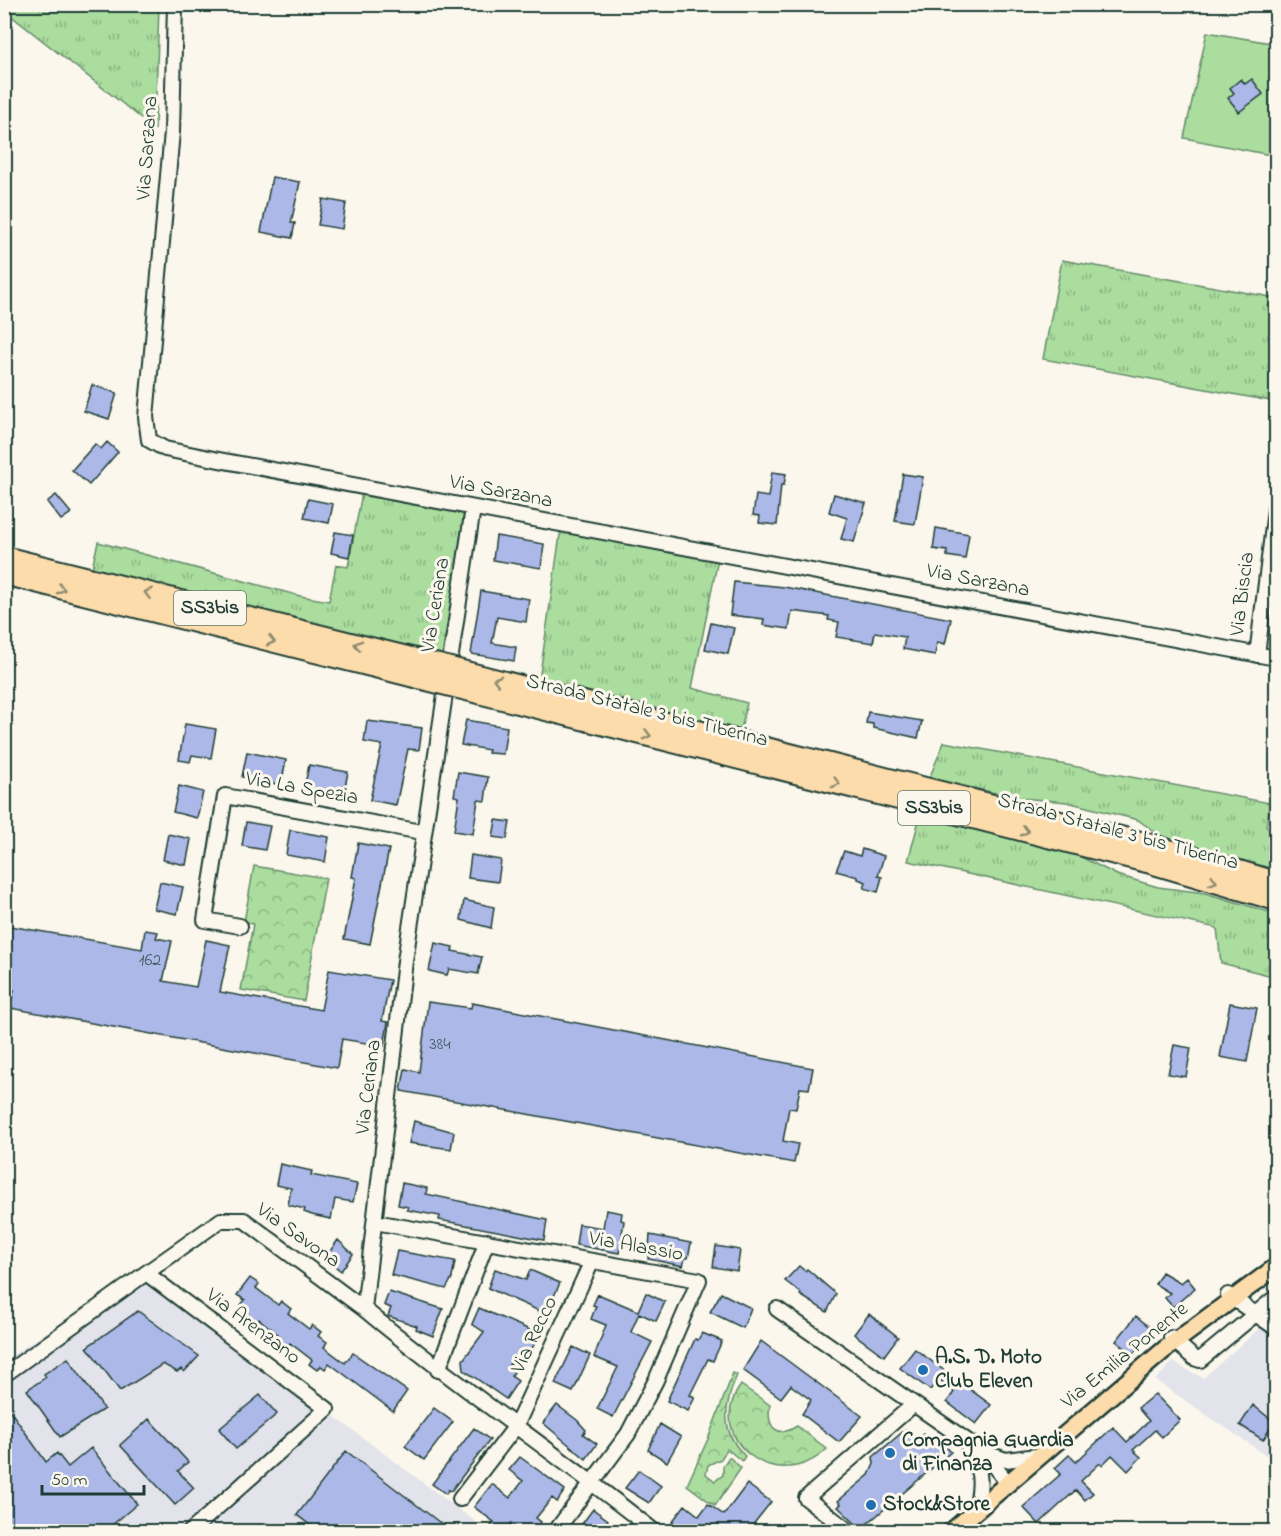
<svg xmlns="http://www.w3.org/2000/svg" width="1281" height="1536" font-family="'Indie Flower',sans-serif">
  <defs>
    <pattern id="grass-tufts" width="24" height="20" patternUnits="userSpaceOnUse" patternTransform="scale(1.5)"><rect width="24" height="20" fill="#abdd9f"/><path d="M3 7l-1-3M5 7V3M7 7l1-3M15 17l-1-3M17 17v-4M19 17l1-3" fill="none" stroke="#8bb482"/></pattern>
    <pattern id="park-crowns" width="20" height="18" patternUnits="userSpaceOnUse" patternTransform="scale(1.5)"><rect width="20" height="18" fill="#abdd9f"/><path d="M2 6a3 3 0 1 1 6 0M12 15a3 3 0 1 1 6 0" fill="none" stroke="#8bb482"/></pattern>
  </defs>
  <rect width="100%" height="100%" fill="#fbf7ec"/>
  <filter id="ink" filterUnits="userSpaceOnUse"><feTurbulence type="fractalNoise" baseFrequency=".0167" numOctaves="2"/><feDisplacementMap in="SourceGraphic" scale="12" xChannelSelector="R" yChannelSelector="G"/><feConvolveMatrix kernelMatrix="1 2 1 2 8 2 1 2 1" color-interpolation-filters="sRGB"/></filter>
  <g filter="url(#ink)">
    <!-- built -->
    <path fill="#e3e4eb" d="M138,1272L339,1420L488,1531L5,1532V1360Z
      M1276,1314V1462L1155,1380L1173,1362L1203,1378Z"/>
    <!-- grass -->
    <path fill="url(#grass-tufts)" stroke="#658d6a" stroke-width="1.5" d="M4,5H159L155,129L5,11Z
      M1062,260L1276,298V402L1043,359Z
      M362,493L464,512L444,657L92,568L98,542L300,596L329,601L336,565L348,567Z
      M561,528L718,559L692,688L747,703L741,730L539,681Z
      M944,742L1270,803L1266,827L1276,829V874L1165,839L1138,820L1067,802L1020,798L929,779Z
      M921,813L1069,851L1117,875L1158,887L1205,893L1276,914V977L1221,963L1217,928L908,861Z"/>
    <!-- park -->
    <path fill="url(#park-crowns)" stroke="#658d6a" stroke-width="1.5" d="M254,866L326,878L304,1001L241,990L253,924L244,922Z
      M733,1373L737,1375C724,1405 720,1431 745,1456L742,1461L727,1449L721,1459L708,1465L706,1474L715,1481L723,1475V1466L729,1457L741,1468L715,1506L687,1485L708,1439Z
      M741,1385L770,1405C766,1427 777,1439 797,1426L827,1449C776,1498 702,1438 741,1385Z"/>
    <!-- garden -->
    <path fill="#abdd9f" stroke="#658d6a" stroke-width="1.5" d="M1207,32L1276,44V156L1184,138Z"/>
    <!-- building -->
    <path fill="#acb8e8" stroke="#1f3d34" stroke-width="1.5" d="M1241,79L1245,84L1252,79L1263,94L1239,112L1228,98L1234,93L1230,88Z
      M272,177L300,182L291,223H295L292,238L261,232Z
      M323,199L346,203L342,229L318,225Z
      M92,385L117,393L109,419L84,411Z
      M107,442L118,452L89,485L72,470L95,444L101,449Z
      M772,472L786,474L784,485H781L777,525L759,523L760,516L753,515L756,495L768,497Z
      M903,474L923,477L915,524L895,521Z
      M834,494L866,503L854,542L841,539L847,518L829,512Z
      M56,495L71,513L61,520L47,502Z
      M308,499L333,504L329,523L304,518Z
      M936,528L969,534L965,559L947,556V551L933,549Z
      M335,532L353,535L349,557L331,553Z
      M496,536L544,544L541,568L493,560Z
      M734,582L784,587L951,619L945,644L937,642L935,655L903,649L905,637L875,632L873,643L836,637L839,622L828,620L829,616L792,611L789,629L763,625L764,619L730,615Z
      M481,591L529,599L526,622L497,617L492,643L516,647L514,661L471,654Z
      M711,623L734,628L728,654L705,649Z
      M868,712L922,721L918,738L873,728V724L866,723Z
      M466,720L507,727L503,754L488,753L489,750L461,745Z
      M367,721L422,728L419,750L408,749L396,805L370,800L382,745L364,742Z
      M185,724L216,729L211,758L192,755L190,762L179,760Z
      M247,752L286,760L281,785L242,777Z
      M309,765L348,772L343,797L304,789Z
      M458,772L488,777L485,801L478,800L473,834L454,831L459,797L454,796Z
      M179,786L203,792L197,818L173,812Z
      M496,820L510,822L507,839L493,837Z
      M246,822L270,826L265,850L242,846Z
      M290,830L329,837L325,862L286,855Z
      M168,834L191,839L186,865L163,860Z
      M358,843L389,849L370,944L344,939L356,878L352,877Z
      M862,849L884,856L878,876L882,877L878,892L864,888L866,882L858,879V877L836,871L844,851L860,856Z
      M471,855L501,860L498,882L468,878Z
      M160,882L183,887L177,914L154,909Z
      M464,900L494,907L491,928L461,920Z
      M4,925L142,949L145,930L158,932L156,938L172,941L163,981L196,987L206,940L230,945L220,992L321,1010L329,970L390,980L382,1021L388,1022L384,1046L342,1039L337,1068L10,1008L14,990L4,988Z
      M435,943L453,947L452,951L482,957L478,974L449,969L447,975L429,971Z
      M428,1002L471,1008L472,1003L813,1068L809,1089L800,1088L796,1109L789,1108L783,1141L798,1144L794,1163L401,1091L405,1069L419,1072Z
      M1230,1003L1257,1008L1247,1062L1220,1057Z
      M1174,1045L1191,1048L1186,1077L1168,1074Z
      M414,1121L454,1132L451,1149L409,1143Z
      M280,1164L312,1171L311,1175L357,1184L353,1202L335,1199L331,1219L312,1215L304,1212L305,1209L288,1205L291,1188L276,1185Z
      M402,1183L427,1188L426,1194L547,1220L544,1240L439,1220L440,1216L407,1210L408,1207L398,1205Z
      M606,1210L622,1213L621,1220L624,1221L619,1253L576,1245L579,1224L603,1228Z
      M650,1235L691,1243L688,1258H685L683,1266L648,1259Z
      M338,1240L353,1254L341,1271L325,1258Z
      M716,1246L740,1250L737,1271L713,1267Z
      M397,1251L455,1261L452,1278L446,1289L391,1275Z
      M799,1266L805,1271L807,1269L836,1294L827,1312L800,1295L801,1293L785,1281Z
      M495,1269L526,1280L530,1270L560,1283L546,1314L488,1288Z
      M1162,1272L1181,1283L1187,1278L1195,1288L1173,1307L1165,1298L1170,1293L1155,1284Z
      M250,1278L259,1284L256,1288L269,1298L278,1305L281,1301L291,1309L288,1313L309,1329L312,1325L321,1332L318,1336L327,1342L324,1347L345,1363L353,1353L407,1391L393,1411L329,1363L325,1369L321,1366L317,1370L309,1364L312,1360L290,1343L287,1347L277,1340L280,1336L259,1319L256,1323L245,1315L248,1311L241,1305L245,1300L237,1295Z
      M389,1292L443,1309L433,1336L416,1329L417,1326L388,1316L391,1308L384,1305Z
      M646,1293L665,1302L656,1321L639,1313L631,1332L652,1342L613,1417L597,1409L618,1367L594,1357L606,1325L591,1319L596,1306L593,1305L598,1294L638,1311Z
      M721,1293L751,1308L743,1328L710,1312Z
      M479,1308L539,1334L529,1355L527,1354L518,1367L510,1363L508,1367L514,1372L511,1376L518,1381L506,1399L464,1370L463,1360L484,1332L472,1324Z
      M138,1311L199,1356L184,1372L181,1369L177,1372L163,1364L120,1391L87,1347Z
      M869,1314L898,1337L884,1356L854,1334Z
      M1136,1316L1152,1329L1133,1354L1116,1341Z
      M702,1333L722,1341L713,1361L708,1359L690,1395L695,1397L688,1411L667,1401L695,1339L698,1340Z
      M761,1341L862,1416L839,1442L802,1414L811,1400L793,1387L791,1385L781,1398L743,1370Z
      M573,1347L590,1355L573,1392L555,1384Z
      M915,1349L991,1405L976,1424L947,1402L954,1392L939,1379L930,1390L900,1368Z
      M68,1358L104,1409L60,1437L27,1390L46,1377L44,1374Z
      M1155,1394L1180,1420L1162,1437L1155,1430L1133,1450L1141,1457L1128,1471L1112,1455L1102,1465L1100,1463L1081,1481L1093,1493L1085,1500L1076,1490L1039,1524L1023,1507L1061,1474L1055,1468L1069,1455L1076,1462L1113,1427L1127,1442L1149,1421L1138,1408Z
      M260,1395L277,1414L236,1449L219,1429Z
      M4,1402L46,1462L57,1453L68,1467L91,1448L137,1504L104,1532H4Z
      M557,1405L577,1420L586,1430L583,1434L597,1444L586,1459L543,1423Z
      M1253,1405L1274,1422L1263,1440L1240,1425Z
      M434,1408L453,1422L424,1460L405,1446Z
      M149,1419L188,1462L178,1471L194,1488L175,1505L120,1445Z
      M660,1424L681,1437L667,1462L648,1450Z
      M474,1428L490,1440L451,1491L448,1490L446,1494L432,1484Z
      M906,1429L916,1440L923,1434L933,1446L940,1440L951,1452L861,1529L838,1507L841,1504L838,1501L869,1475L874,1464L873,1457Z
      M346,1451L439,1522L452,1532H319L297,1515Z
      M520,1457L565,1490L557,1502L552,1498L536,1518L541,1522L534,1532H522L511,1523L504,1532H487L494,1522L474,1507L492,1484L510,1498L523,1481L509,1470Z
      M639,1470L661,1486L649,1503L625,1488Z
      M747,1484L771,1502L747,1532H684L672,1522L685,1505L699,1516L708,1504L724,1515Z
      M593,1509L608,1520L600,1532H576Z"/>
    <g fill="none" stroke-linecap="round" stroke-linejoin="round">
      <!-- minor casing -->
      <g stroke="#1f3d34" stroke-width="18">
        <path id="minor" d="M175,4L172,132L146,417L149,440L165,449L219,460L1276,658
          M473,508L405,961L364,1309C458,1387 559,1455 655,1532
          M1257,655L1276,502
          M240,926L205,920L225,796L422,832
          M375,1222L699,1280L656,1380L628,1434L555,1532
          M146,1273L221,1220H244L364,1309
          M1228,1295L1276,1328
          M777,1309L983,1452L1006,1460L1037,1456
          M1171,1338L1194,1358L1200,1360L1276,1297
          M438,1370L487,1241
          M4,1375L146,1273L327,1409L190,1532
          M967,1444C981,1467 983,1484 975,1511
          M986,1456L1007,1482
          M460,1499L516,1426L592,1261
          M850,1532L806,1498L913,1405"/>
      </g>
      <!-- major casing -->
      <g stroke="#1f3d34" stroke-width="21">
        <path id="major" d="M951,1532L1164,1350L1276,1267"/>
      </g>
      <!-- highway casing -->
      <g stroke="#1f3d34" stroke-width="24">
        <path id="highway" d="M4,557L415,659
          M4,574L411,676
          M595,705L1152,845L1276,882
          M590,721L1147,862L1276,900"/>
      </g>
      <!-- minor -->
      <use href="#minor" stroke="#fbf7ec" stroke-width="14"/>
      <!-- major -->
      <use href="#major" stroke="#fddcac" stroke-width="16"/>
      <!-- highway -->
      <use href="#highway" stroke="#fddcac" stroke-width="20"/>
      <!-- highway-bridge casing -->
      <g stroke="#1f3d34" stroke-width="24" stroke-linecap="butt">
        <path id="highway-bridge" d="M415,659L595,705
          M411,676L590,721"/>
      </g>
      <!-- highway-bridge -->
      <use href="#highway-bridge" stroke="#fddcac" stroke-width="20"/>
    </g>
    <!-- one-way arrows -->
    <defs><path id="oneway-chevron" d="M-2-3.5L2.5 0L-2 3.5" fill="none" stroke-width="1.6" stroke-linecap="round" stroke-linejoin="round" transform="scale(1.5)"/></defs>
    <g stroke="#8e8c70">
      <use href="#oneway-chevron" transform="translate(61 589) rotate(14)"/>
      <use href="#oneway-chevron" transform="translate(148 593) rotate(-166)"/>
      <use href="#oneway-chevron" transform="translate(271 641) rotate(14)"/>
      <use href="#oneway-chevron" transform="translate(358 645) rotate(-166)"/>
      <use href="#oneway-chevron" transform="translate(497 680) rotate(-166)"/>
      <use href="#oneway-chevron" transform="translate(647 735) rotate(14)"/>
      <use href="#oneway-chevron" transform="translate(836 783) rotate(14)"/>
      <use href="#oneway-chevron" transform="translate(1025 831) rotate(14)"/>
      <use href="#oneway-chevron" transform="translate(1213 881) rotate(16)"/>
    </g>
  </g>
  <!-- markers -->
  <g fill="#1f6fb2" stroke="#fbf7ec" stroke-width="2">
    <circle cx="923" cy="1370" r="6"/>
    <circle cx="890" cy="1453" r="6"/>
    <circle cx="871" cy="1505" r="6"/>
  </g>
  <g text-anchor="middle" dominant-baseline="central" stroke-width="6" stroke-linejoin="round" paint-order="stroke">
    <!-- number labels -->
    <g font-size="18" fill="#425c61">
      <text x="150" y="961">162</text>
      <text x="440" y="1045">384</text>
    </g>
    <!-- shield labels -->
    <g fill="#fbf7ec" stroke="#61756b" stroke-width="1.5">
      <rect x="174" y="591" width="72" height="34" rx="4.5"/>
      <rect x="898" y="791" width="72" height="34" rx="4.5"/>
    </g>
    <g font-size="20" font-weight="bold" fill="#1f3d34">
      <text x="210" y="608">SS3bis</text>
      <text x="934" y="808">SS3bis</text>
    </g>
    <!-- street labels -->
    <g font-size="21" fill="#1f3d34" stroke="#fbf7ec">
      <text transform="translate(148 148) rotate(-86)">Via Sarzana</text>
      <text transform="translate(501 492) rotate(11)">Via Sarzana</text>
      <text transform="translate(978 581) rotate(11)">Via Sarzana</text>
      <text transform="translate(1243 594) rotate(-83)">Via Biscia</text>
      <text transform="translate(436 605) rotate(-81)">Via Ceriana</text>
      <text transform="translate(647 711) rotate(14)">Strada Statale 3 bis Tiberina</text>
      <text transform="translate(302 789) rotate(10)">Via La Spezia</text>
      <text transform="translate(1118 832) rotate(15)">Strada Statale 3 bis Tiberina</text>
      <text transform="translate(369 1087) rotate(-83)">Via Ceriana</text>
      <text transform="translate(298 1236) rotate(35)">Via Savona</text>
      <text transform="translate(636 1247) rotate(10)">Via Alassio</text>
      <text transform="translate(253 1327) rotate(37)">Via Arenzano</text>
      <text transform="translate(535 1335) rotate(-65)">Via Recco</text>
      <text transform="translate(1125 1356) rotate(-39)">Via Emilia Ponente</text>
    </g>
    <!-- poi labels -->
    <g font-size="21" font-weight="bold" fill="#1f3d34" stroke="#fbf7ec" text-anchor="start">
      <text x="935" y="1358">A.S. D. Moto<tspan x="935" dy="24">Club Eleven</tspan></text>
      <text x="902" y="1441">Compagnia Guardia<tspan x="902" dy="24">di Finanza</tspan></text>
      <text x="883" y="1505">Stock&amp;Store</text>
    </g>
  </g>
  <!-- margin -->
  <rect width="1281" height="1536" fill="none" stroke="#fbf7ec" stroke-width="24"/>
  <rect x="12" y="12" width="1257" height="1512" fill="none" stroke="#1f3d34" stroke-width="2" filter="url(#ink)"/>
  <!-- scale -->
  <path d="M42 1485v9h102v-9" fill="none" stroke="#1f3d34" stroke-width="3"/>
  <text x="51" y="1485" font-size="18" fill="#1f3d34" stroke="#fbf7ec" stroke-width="4.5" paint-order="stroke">50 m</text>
</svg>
